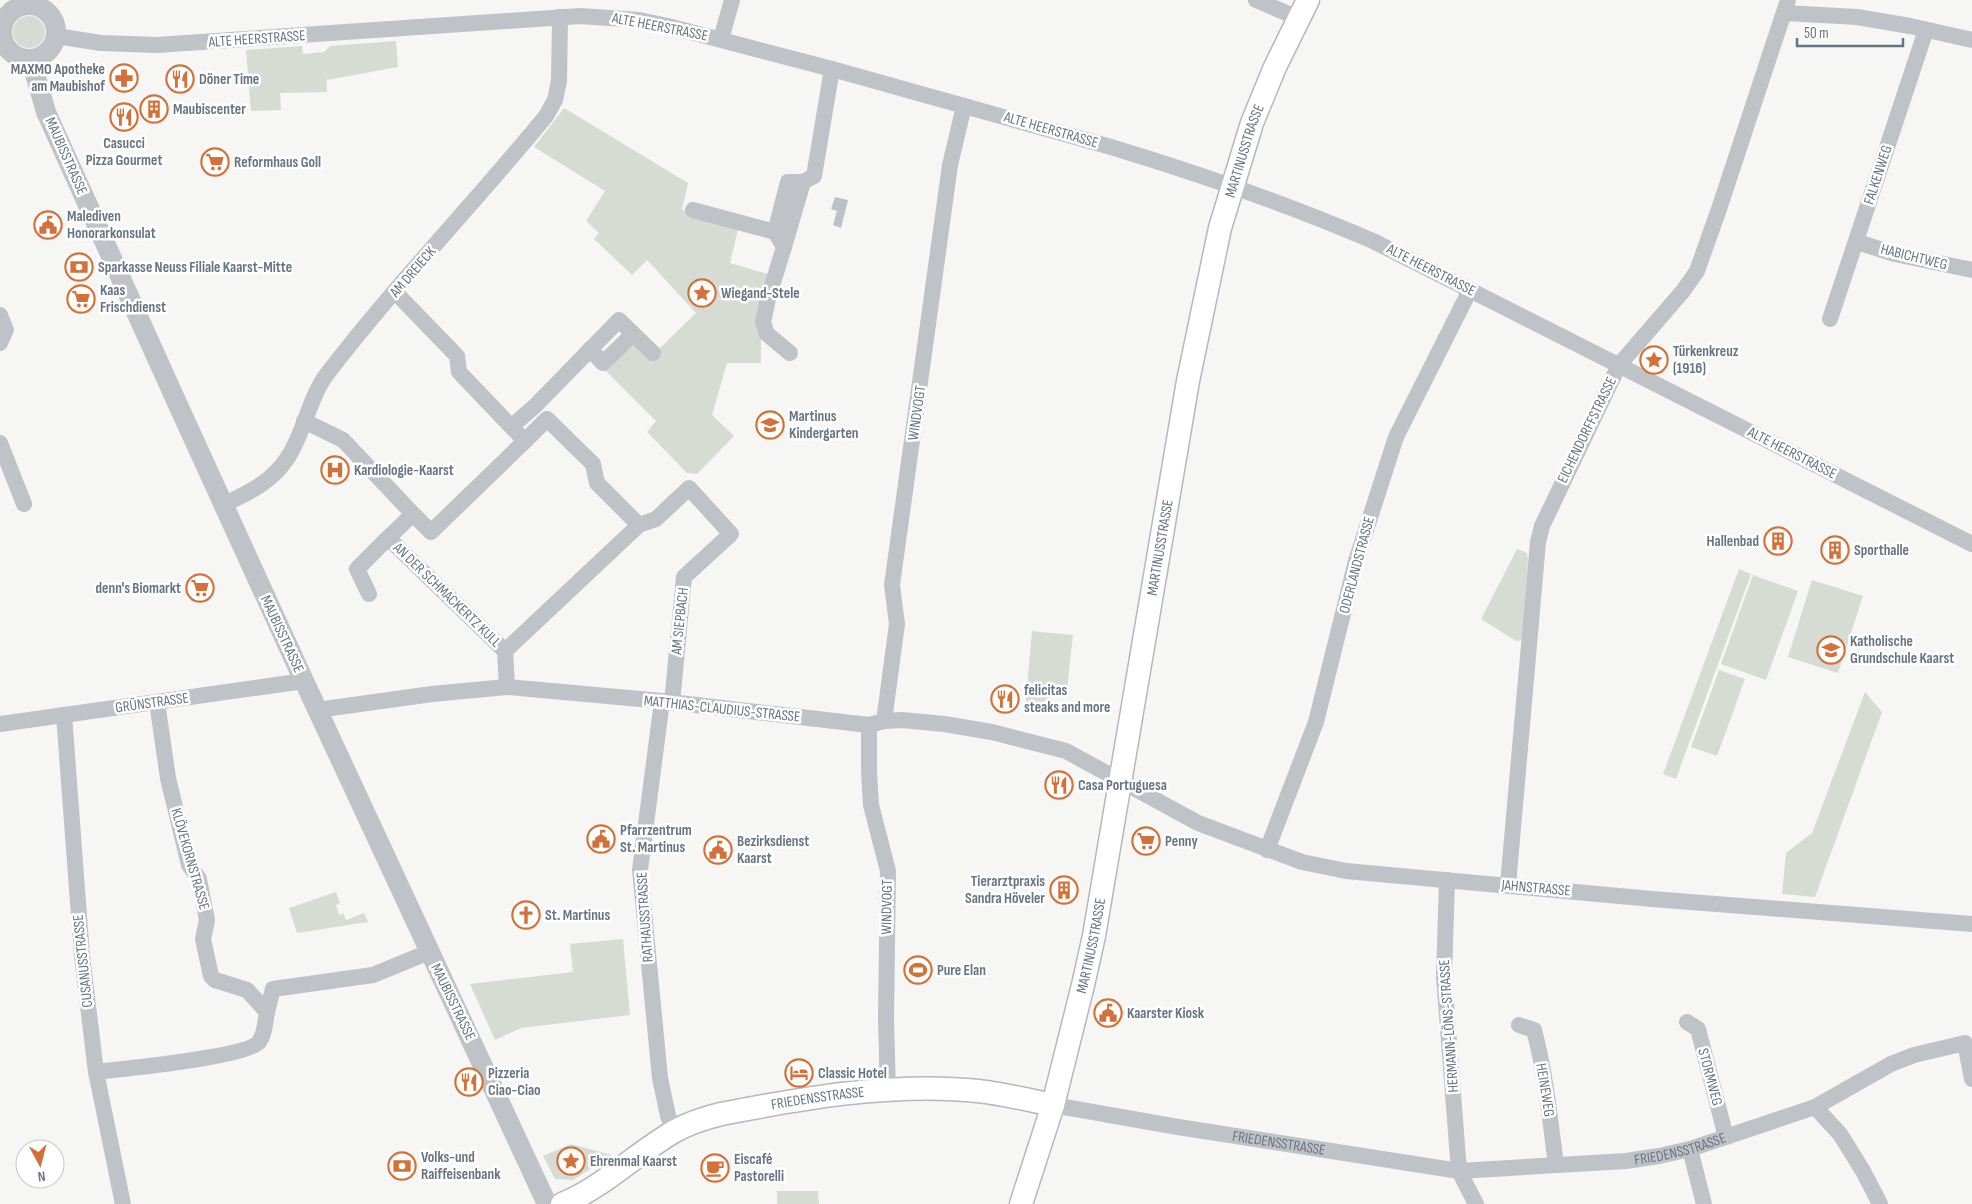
<svg xmlns="http://www.w3.org/2000/svg" width="1972" height="1204" font-family="'Sofia Sans Condensed',sans-serif">
  <rect width="100%" height="100%" fill="#f6f7f4"/>
  <!-- green -->
  <path fill="#d6dbd4" d="M13 32a16 16 0 1 1 32 0a16 16 0 1 1-32 0Z
    M396,41L398,67L327,80L326,71L327,92L280,93L281,110L251,111L246,50L302,46L303,54L324,52L330,46Z
    M564,108L688,183L682,210L739,225L730,263L771,275L761,312V363H727L712,415L734,436L697,474L687,473L647,432L656,421L603,368L633,340L651,357L696,313L647,260L632,275L594,239L599,233L586,221L605,191L534,147Z
    M1517,549L1527,553L1528,560L1522,640L1516,641L1481,619Z
    M1739,569L1751,574L1676,779L1663,774Z
    M1753,575L1798,591L1766,680L1721,664Z
    M1812,580L1863,596L1838,673L1788,657Z
    M1032,631L1073,635L1067,690L1049,688L1046,712L1025,709Z
    M1719,670L1745,679L1717,756L1691,747Z
    M1865,692L1882,712L1815,897L1782,894L1786,853L1812,833Z
    M336,892L340,903L336,905L339,915L343,913L346,920L364,913L368,922L297,933L289,908Z
    M623,939L630,1015L521,1028L495,1040L470,984L573,972L570,944Z
    M571,1144L612,1155L573,1180L555,1179L543,1156Z
    M777,1191H818L819,1204H777Z"/>
  <!-- water -->
  <path fill="#bac2c8" d="M835,197L848,200L841,228L833,225L837,211L831,209Z"/>
  <g fill="none" stroke-linecap="round" stroke-linejoin="round">
    <!-- secondary casing -->
    <g stroke="#b4b7bc" stroke-width="25">
      <g id="secondary">
        <path id="s2" d="M562,1204C604,1187 636,1153 675,1131C689,1123 705,1118 721,1114C803,1098 895,1082 978,1091C1004,1094 1029,1100 1053,1105"/>
        <path id="s3" d="M1021,1204L1053,1105L1083,985L1094,936L1188,381L1220,228L1252,123L1275,67L1308,0"/>
      </g>
    </g>
    <!-- minor -->
    <g stroke="#bfc2c6" stroke-width="16">
      <path d="M1256,0L1298,18"/>
      <path d="M1785,13L1857,17L1910,26L1972,40"/>
      <path d="M0,31L1,32"/>
      <path d="M56,36L101,43L157,45L580,16L639,20L668,26L832,69L1111,147C1200,174 1288,204 1373,241L1972,544"/>
      <path d="M721,39L732,0"/>
      <path d="M693,210L775,232"/>
      <path d="M1857,242L1895,254L1972,270"/>
      <path d="M784,247L803,182"/>
      <path d="M395,292L457,356L459,372L525,441L547,419L593,464L597,483L639,525L656,519L689,488L731,534L684,577L672,703"/>
      <path d="M0,315L6,330L0,343"/>
      <path d="M1830,319L1926,30"/>
      <path d="M590,349L603,363L633,334"/>
      <path d="M790,353L767,334L763,322L768,299L784,247L775,232L788,182H803L814,176L832,69"/>
      <path d="M304,421L343,440L413,514L388,538L505,651"/>
      <path d="M512,426L535,406L619,320L653,353"/>
      <path d="M0,443L24,504"/>
      <path d="M223,505C243,495 262,487 277,471C303,445 306,402 327,374C396,284 475,203 546,116L555,100L559,81L560,17"/>
      <path d="M413,514L431,532L525,441"/>
      <path d="M369,594L357,569L388,538"/>
      <path d="M507,687L505,651L639,525"/>
      <path d="M662,701L640,870L660,1078L668,1116L674,1131"/>
      <path d="M317,710L432,694L507,687L662,701L869,725L884,721L902,720L944,724L992,732L1066,751L1198,823L1302,862L1346,871L1652,899L1972,924"/>
      <path d="M64,715L82,956L96,1072L123,1204"/>
      <path d="M884,721L897,624L892,585L950,165L964,106"/>
      <path d="M0,724L304,681"/>
      <path d="M869,725V772L871,805L888,871L886,1019L888,1091"/>
      <path d="M1267,850L1316,722L1356,561L1396,437L1470,290"/>
      <path d="M1447,880L1444,977L1459,1171L1476,1204"/>
      <path d="M1508,885L1538,542L1542,526L1619,365L1683,291L1697,271L1719,209L1788,0"/>
      <path d="M267,1012L273,989L373,975L429,952"/>
      <path d="M1687,1022L1698,1029L1726,1137"/>
      <path d="M1519,1025L1534,1030C1546,1075 1550,1120 1556,1165"/>
      <path d="M96,1072C121,1069 247,1057 259,1042C265,1034 265,1022 267,1012L247,990L215,980L211,976L203,939L207,920L199,879L189,865L168,778L157,702"/>
      <path id="s1" d="M1053,1105L1178,1127L1459,1171L1626,1161L1659,1156L1690,1149L1815,1107L1891,1064L1914,1055L1965,1043L1972,1079"/>
      <path d="M1815,1107L1840,1134L1863,1171L1880,1204"/>
      <path d="M1690,1149L1704,1204"/>
    </g>
    <!-- tertiary -->
    <path stroke="#bfc2c6" stroke-width="20" d="M2 32a27 27 0 1 1 54 0a27 27 0 1 1-54 0Z
      M31,60L46,112L178,405L304,681L547,1204"/>
    <!-- secondary -->
    <use href="#secondary" stroke="#fff" stroke-width="22"/>
  </g>
  <!-- icons -->
  <defs>
    <g id="pharmacy-ring" transform="scale(1.4375)"><circle r="9.5" fill="#fff" stroke="#d27139" stroke-width="1.5"/><path d="M-2-6h4v4h4v4h-4v4h-4v-4h-4v-4h4Z" fill="#d27139"/></g>
    <g id="restaurant-ring" transform="scale(1.4375)"><circle r="9.5" fill="#fff" stroke="#d27139" stroke-width="1.5"/><path d="M-5-6h1v4h1v-4h1v4h1v-4h1v5L-1.5 .5V6h-2V.5L-5-1ZM5-6V6H3V1.5H1.5Q1.5-4 5-6Z" fill="#d27139"/></g>
    <g id="building-ring" transform="scale(1.4375)"><circle r="9.5" fill="#fff" stroke="#d27139" stroke-width="1.5"/><path d="M-4-6H4V6H1V3H-1V6H-4ZM-2.5-4.3h1.7v1.8h-1.7ZM.8-4.3h1.7v1.8H.8ZM-2.5-1h1.7V.8h-1.7ZM.8-1h1.7V.8H.8Z" fill="#d27139"/></g>
    <g id="supermarket-ring" transform="scale(1.4375)"><circle r="9.5" fill="#fff" stroke="#d27139" stroke-width="1.5"/><path d="M-6-5.5h2.5l.6 2H6L4.5 2H-2.5L-4.4-4H-6ZM-1.5 3.2a1.3 1.3 0 1 0 .1 0ZM3 3.2a1.3 1.3 0 1 0 .1 0Z" fill="#d27139"/></g>
    <g id="civic-ring" transform="scale(1.4375)"><circle r="9.5" fill="#fff" stroke="#d27139" stroke-width="1.5"/><path d="M-.6-6.5H3V-4.5H.6V-3L4-1V1h2V6H-6V1h2V-1L-.6-3ZM-1.2 2.5V6h2.4V2.5Z" fill="#d27139"/></g>
    <g id="bank-ring" transform="scale(1.4375)"><circle r="9.5" fill="#fff" stroke="#d27139" stroke-width="1.5"/><path d="M-6-4H6V4H-6ZM0-2.3a2.3 2.3 0 1 0 0 4.6a2.3 2.3 0 1 0 0-4.6Z" fill="#d27139"/></g>
    <g id="sight-ring" transform="scale(1.4375)"><circle r="9.5" fill="#fff" stroke="#d27139" stroke-width="1.5"/><path d="M0-6L1.8-2.2L6-1.7L2.9 1.2L3.7 5.4L0 3.3L-3.7 5.4L-2.9 1.2L-6-1.7L-1.8-2.2Z" fill="#d27139"/></g>
    <g id="school-ring" transform="scale(1.4375)"><circle r="9.5" fill="#fff" stroke="#d27139" stroke-width="1.5"/><path d="M0-5L7-2L0 1L-7-2ZM-4 1L0 2.5L4 1V4Q0 6-4 4Z" fill="#d27139"/></g>
    <g id="hospital-ring" transform="scale(1.4375)"><circle r="9.5" fill="#fff" stroke="#d27139" stroke-width="1.5"/><path d="M-5-5h3v3.5h4V-5h3V5h-3V1.5h-4V5h-3Z" fill="#d27139"/></g>
    <g id="church-ring" transform="scale(1.4375)"><circle r="9.5" fill="#fff" stroke="#d27139" stroke-width="1.5"/><path d="M-1.2-6h2.4v3.5h3.3v2.4h-3.3V6h-2.4V-.1h-3.3v-2.4h3.3Z" fill="#d27139"/></g>
    <g id="stadium-ring" transform="scale(1.4375)"><circle r="9.5" fill="#fff" stroke="#d27139" stroke-width="1.5"/><path d="M0-5a6.5 5 0 1 0 0 10a6.5 5 0 1 0 0-10ZM-3.5-1.8h7v3.6h-7Z" fill="#d27139"/></g>
    <g id="hotel-ring" transform="scale(1.4375)"><circle r="9.5" fill="#fff" stroke="#d27139" stroke-width="1.5"/><path d="M-6-4.5h1.5V1H6V5H4.5V3h-9V5H-6ZM-4 0a1.8 1.8 0 1 1 3.6 0ZM.5 0V-2.5h3Q6-2.5 6 0Z" fill="#d27139"/></g>
    <g id="cafe-ring" transform="scale(1.4375)"><circle r="9.5" fill="#fff" stroke="#d27139" stroke-width="1.5"/><path d="M-5.5-4.5H6V0H3Q3 3.5 0 3.5H-2.5Q-5.5 3.5-5.5 0ZM3-3.2v2h1.7v-2ZM-6 4.5H4V6H-6Z" fill="#d27139"/></g>
  </defs>
  <g fill-rule="evenodd">
    <use href="#pharmacy-ring" x="124" y="78"/>
    <use href="#restaurant-ring" x="180" y="79"/>
    <use href="#building-ring" x="154" y="109"/>
    <use href="#restaurant-ring" x="124" y="117"/>
    <use href="#supermarket-ring" x="215" y="162"/>
    <use href="#civic-ring" x="48" y="225"/>
    <use href="#bank-ring" x="79" y="267"/>
    <use href="#sight-ring" x="702" y="293"/>
    <use href="#supermarket-ring" x="81" y="299"/>
    <use href="#sight-ring" x="1654" y="360"/>
    <use href="#school-ring" x="770" y="425"/>
    <use href="#hospital-ring" x="335" y="470"/>
    <use href="#building-ring" x="1778" y="541"/>
    <use href="#building-ring" x="1835" y="550"/>
    <use href="#supermarket-ring" x="200" y="588"/>
    <use href="#school-ring" x="1831" y="650"/>
    <use href="#restaurant-ring" x="1005" y="699"/>
    <use href="#restaurant-ring" x="1059" y="785"/>
    <use href="#civic-ring" x="601" y="839"/>
    <use href="#supermarket-ring" x="1146" y="841"/>
    <use href="#civic-ring" x="718" y="850"/>
    <use href="#building-ring" x="1064" y="890"/>
    <use href="#church-ring" x="526" y="915"/>
    <use href="#stadium-ring" x="918" y="970"/>
    <use href="#civic-ring" x="1108" y="1013"/>
    <use href="#hotel-ring" x="799" y="1073"/>
    <use href="#restaurant-ring" x="469" y="1082"/>
    <use href="#sight-ring" x="571" y="1161"/>
    <use href="#bank-ring" x="402" y="1166"/>
    <use href="#cafe-ring" x="715" y="1168"/>
  </g>
  <g text-anchor="middle" dominant-baseline="central" stroke-width="5" stroke-linejoin="round" paint-order="stroke">
    <!-- street labels -->
    <g font-size="15" fill="#697482" stroke="#fff">
      <text transform="translate(660 27) rotate(11)">ALTE HEERSTRASSE</text>
      <text transform="translate(257 39) rotate(-4)">ALTE HEERSTRASSE</text>
      <text transform="translate(1051 130) rotate(16)">ALTE HEERSTRASSE</text>
      <text stroke="none"><textPath href="#s3" startOffset="1078">MARTINUSSTRASSE</textPath></text>
      <text transform="translate(66 156) rotate(66)">MAUBISSTRASSE</text>
      <text transform="translate(1878 175) rotate(-72)">FALKENWEG</text>
      <text transform="translate(1914 257) rotate(14)">HABICHTWEG</text>
      <text transform="translate(1431 270) rotate(27)">ALTE HEERSTRASSE</text>
      <text transform="translate(413 272) rotate(-49)">AM DREIECK</text>
      <text transform="translate(917 413) rotate(-82)">WINDVOGT</text>
      <text transform="translate(1587 430) rotate(-64)">EICHENDORFFSTRASSE</text>
      <text transform="translate(1792 453) rotate(27)">ALTE HEERSTRASSE</text>
      <text stroke="none"><textPath href="#s3" startOffset="672">MARTINUSSTRASSE</textPath></text>
      <text transform="translate(1357 565) rotate(-75)">ODERLANDSTRASSE</text>
      <text transform="translate(447 595) rotate(44)">AN DER SCHMACKERTZ KULL</text>
      <text transform="translate(680 621) rotate(-84)">AM SIEPBACH</text>
      <text transform="translate(282 634) rotate(65)">MAUBISSTRASSE</text>
      <text transform="translate(152 703) rotate(-8)">GRÜNSTRASSE</text>
      <text transform="translate(722 709) rotate(6)">MATTHIAS-CLAUDIUS-STRASSE</text>
      <text transform="translate(190 859) rotate(74)">KLÖVEKORNSTRASSE</text>
      <text transform="translate(1536 888) rotate(5)">JAHNSTRASSE</text>
      <text transform="translate(887 907) rotate(-89)">WINDVOGT</text>
      <text transform="translate(645 917) rotate(-94)">RATHAUSSTRASSE</text>
      <text stroke="none"><textPath href="#s3" startOffset="268">MARTINUSSTRASSE</textPath></text>
      <text transform="translate(83 961) rotate(-96)">CUSANUSSTRASSE</text>
      <text transform="translate(453 1002) rotate(64)">MAUBISSTRASSE</text>
      <text transform="translate(1449 1026) rotate(-94)">HERMANN-LÖNS-STRASSE</text>
      <text transform="translate(1710 1077) rotate(75)">STORMWEG</text>
      <text transform="translate(1545 1090) rotate(81)">HEINEWEG</text>
      <text stroke="none"><textPath href="#s2" startOffset="282">FRIEDENSSTRASSE</textPath></text>
      <text stroke="none"><textPath href="#s1" startOffset="229">FRIEDENSSTRASSE</textPath></text>
      <text stroke="none"><textPath href="#s1" startOffset="634">FRIEDENSSTRASSE</textPath></text>
    </g>
    <!-- poi labels -->
    <g font-size="15" font-weight="bold" fill="#697482" stroke="#fff" text-anchor="start">
      <text x="105" y="69" text-anchor="end">MAXMO Apotheke<tspan x="105" dy="17">am Maubishof</tspan></text>
      <text x="199" y="79">Döner Time</text>
      <text x="173" y="109">Maubiscenter</text>
      <text x="124" y="143" text-anchor="middle">Casucci<tspan x="124" dy="17">Pizza Gourmet</tspan></text>
      <text x="234" y="162">Reformhaus Goll</text>
      <text x="67" y="216">Malediven<tspan x="67" dy="17">Honorarkonsulat</tspan></text>
      <text x="98" y="267">Sparkasse Neuss Filiale Kaarst-Mitte</text>
      <text x="100" y="290">Kaas<tspan x="100" dy="17">Frischdienst</tspan></text>
      <text x="721" y="293">Wiegand-Stele</text>
      <text x="1673" y="351">Türkenkreuz<tspan x="1673" dy="17">(1916)</tspan></text>
      <text x="789" y="416">Martinus<tspan x="789" dy="17">Kindergarten</tspan></text>
      <text x="354" y="470">Kardiologie-Kaarst</text>
      <text x="1759" y="541" text-anchor="end">Hallenbad</text>
      <text x="1854" y="550">Sporthalle</text>
      <text x="181" y="588" text-anchor="end">denn's Biomarkt</text>
      <text x="1850" y="641">Katholische<tspan x="1850" dy="17">Grundschule Kaarst</tspan></text>
      <text x="1024" y="690">felicitas<tspan x="1024" dy="17">steaks and more</tspan></text>
      <text x="1078" y="785">Casa Portuguesa</text>
      <text x="620" y="830">Pfarrzentrum<tspan x="620" dy="17">St. Martinus</tspan></text>
      <text x="737" y="841">Bezirksdienst<tspan x="737" dy="17">Kaarst</tspan></text>
      <text x="1165" y="841">Penny</text>
      <text x="1045" y="881" text-anchor="end">Tierarztpraxis<tspan x="1045" dy="17">Sandra Höveler</tspan></text>
      <text x="545" y="915">St. Martinus</text>
      <text x="937" y="970">Pure Elan</text>
      <text x="1127" y="1013">Kaarster Kiosk</text>
      <text x="488" y="1073">Pizzeria<tspan x="488" dy="17">Ciao-Ciao</tspan></text>
      <text x="818" y="1073">Classic Hotel</text>
      <text x="421" y="1157">Volks-und<tspan x="421" dy="17">Raiffeisenbank</tspan></text>
      <text x="734" y="1159">Eiscafé<tspan x="734" dy="17">Pastorelli</tspan></text>
      <text x="590" y="1161">Ehrenmal Kaarst</text>
    </g>
  </g>
  <!-- north arrow -->
  <g transform="translate(40 1164) rotate(173)"><circle r="24" fill="#ffffff" stroke="#c3c7cd"/>
  <path d="M0-4L9 19L0 12L-9 19Z" fill="#d27139"/>
  <text y="-8" font-size="14" font-weight="bold" text-anchor="middle" fill="#697482">N</text>
  </g>
  <!-- scale -->
  <path d="M1797 38v8h106v-8" fill="none" stroke="#697482" stroke-width="2.5"/>
  <text x="1804" y="38" font-size="15" fill="#697482" stroke="#ffffff" stroke-width="4" paint-order="stroke">50 m</text>
</svg>
